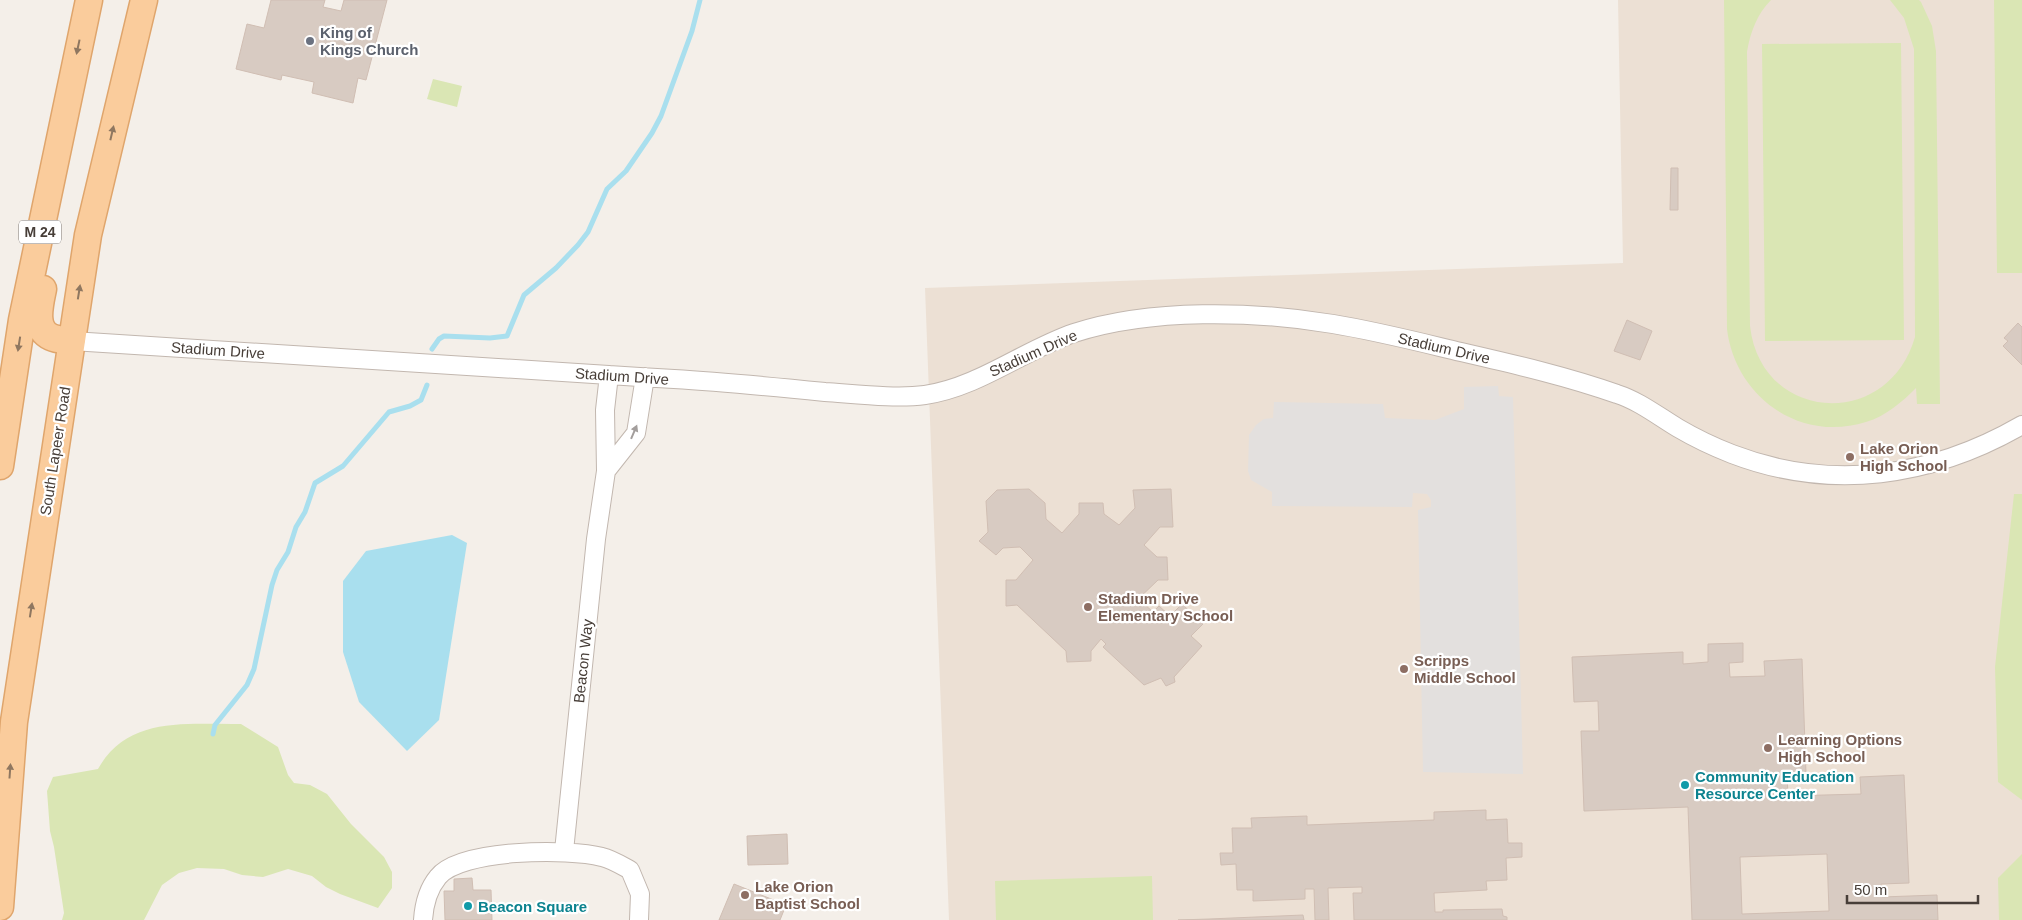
<svg xmlns="http://www.w3.org/2000/svg" width="2022" height="920" font-family="Arial,sans-serif">
  <rect width="100%" height="100%" fill="#f4efe9"/>
  <!-- education -->
  <path fill="#ece0d4" d="M1618,0H2022V920H949L925,288L1623,263Z"/>
  <!-- green -->
  <path fill="#dae6b4" d="M1724,0H1771C1757,14 1750,33 1747,52L1750,326C1761,423 1888,431 1915,337L1914,49L1904,18L1890,0H1919L1921,2L1932,26L1936,51L1940,404H1917L1916,388C1902,402 1886,416 1866,422C1799,443 1735,396 1727,329Z
    M1994,0H2022V273H1997Z
    M1901,43L1904,340L1765,341L1762,44Z
    M433,79L462,86L457,107L427,99Z
    M2014,494H2022V800L1998,782L1995,667Z
    M241,724L278,747L288,775L294,783L310,785L327,794L351,824L384,857L392,872V888L378,908L340,894L326,887L312,876L288,869L263,877L242,875L224,869L197,868L179,873L162,885L144,920H62L64,913L54,847L50,831L47,791L53,777L98,769C128,715 188,725 241,724Z
    M2022,854V920H1999L1998,878Z
    M1152,876L1153,920H996L995,881Z"/>
  <!-- parking -->
  <path fill="#e3e0de" d="M1498,386L1499,396L1513,397L1523,774L1423,772L1418,510L1431,507V500L1427,494L1413,493L1412,507L1272,506V492L1251,480L1248,471L1249,435L1256,425L1264,419L1273,418L1274,402L1383,404L1385,418L1435,420L1464,409V387Z"/>
  <!-- water -->
  <path fill="#a9dfee" d="M452,535L467,543L439,720L407,751L359,702L343,652V581L366,551Z"/>
  <g fill="none" stroke-linecap="round" stroke-linejoin="round">
    <!-- stream -->
    <path stroke="#a9dfee" stroke-width="5" d="M432,349L439,339L444,336L490,338L507,336L524,295L556,268L578,245L588,232L607,189L626,171L652,133L661,116L692,31L700,0
      M213,734L215,725L247,685L254,669L272,585L277,570L288,552L296,527L305,512L315,483L343,466L389,412L410,406L421,400L427,385"/>
  </g>
  <!-- building -->
  <path fill="#d8cbc2" stroke="#d0beb3" fill-rule="evenodd" d="M271,0H325L323,7L341,11L344,0H387L366,80L358,78L353,103L312,93L314,82L282,75L281,80L236,69L247,24L264,28Z
    M1671,168H1678V210H1670Z
    M1627,320L1652,331L1640,360L1614,351Z
    M2018,323L2022,327V365L2003,346L2008,341L2004,338Z
    M1029,489L1045,503L1046,519L1062,533L1079,514V503H1103L1104,514L1119,525L1135,508L1133,490L1171,489L1173,527H1160L1144,545L1157,557H1167L1168,580H1158L1135,602L1141,607L1144,604L1153,612L1159,606L1170,616L1182,604L1203,624L1191,636L1202,646L1174,677L1175,682L1166,686L1161,678L1144,685L1103,647L1106,644L1101,639L1091,651V661L1067,662L1066,651L1017,605L1006,606V580H1016L1033,560L1020,547L1003,548L996,555L979,541L988,532L986,501L997,490Z
    M1743,643V662L1729,663L1730,677L1765,676L1764,661L1802,659L1806,774H1787L1788,796L1861,794L1860,777L1904,775L1909,883L1881,884L1882,897L1937,895L1938,920H1692L1688,807L1584,811L1581,731H1599L1598,701L1574,702L1572,657L1683,652V664L1708,662V644ZM1827,854L1829,911L1742,914L1740,857Z
    M1486,810V820L1507,819L1508,843H1522V857L1506,858L1507,880L1486,881L1487,890L1434,893L1435,912H1443V910L1502,909L1503,916L1507,917V920H1354L1353,893H1362V887L1328,888L1329,920H1315L1314,889H1305V899L1253,901V890H1237L1236,864L1221,865L1220,853H1233L1232,828H1252L1251,818L1307,816V825L1434,820V812Z
    M787,834L788,864L748,865L747,836Z
    M472,878L473,890H491L492,920H445L444,891H454V879Z
    M734,884L786,905L780,920H719Z
    M1303,915L1304,920H1178L1209,919Z"/>
  <g fill="none" stroke-linecap="round" stroke-linejoin="round">
    <!-- minor casing -->
    <g stroke="#c2b7af" stroke-width="20">
      <path id="minor" d="M72,341C272,354 473,367 674,379C725,382 775,387 825,392C855,394 896,399 925,395C979,387 1024,350 1074,333C1151,308 1254,311 1333,324C1376,331 1419,342 1461,352C1513,364 1566,376 1617,394C1639,401 1658,416 1678,428C1695,438 1714,447 1732,454C1831,492 1932,477 2022,425
        M606,471L636,433L645,377
        M564,851L596,539L606,471L605,410L609,375
        M423,920C424,905 428,889 438,877C460,849 569,848 602,857C611,859 621,865 630,870L640,894L639,920"/>
    </g>
    <!-- primary casing -->
    <g stroke="#dfa56c" stroke-width="29">
      <path id="primary" d="M43,289C40,304 33,329 51,337C57,340 65,340 72,341
        M0,466L22,320L89,0
        M0,907L14,722L88,235L144,0"/>
    </g>
    <!-- minor -->
    <use href="#minor" stroke="#fff" stroke-width="18"/>
    <!-- primary -->
    <use href="#primary" stroke="#facc9c" stroke-width="26"/>
  </g>
  <!-- one-way arrows -->
  <defs><path id="oneway-solid" d="M-6-.8H1V-3.2L6.5 0L1 3.2V.8H-6Z" transform="scale(1.25)"/></defs>
  <g fill="#8f7760">
    <use href="#oneway-solid" transform="translate(78 47) rotate(102)"/>
    <use href="#oneway-solid" transform="translate(112 133) rotate(-77)"/>
    <use href="#oneway-solid" transform="translate(79 292) rotate(-81)"/>
    <use href="#oneway-solid" transform="translate(19 344) rotate(99)"/>
    <use href="#oneway-solid" transform="translate(31 610) rotate(-81)"/>
    <use href="#oneway-solid" transform="translate(10 771) rotate(-86)"/>
  </g>
  <use fill="#a39e9c" href="#oneway-solid" transform="translate(634 432) rotate(-67)"/>
  <!-- markers -->
  <circle fill="#6b7280" stroke="#fff" stroke-width="2" cx="310" cy="41" r="5"/>
  <g fill="#8d6e63" stroke="#fff" stroke-width="2">
    <circle cx="1850" cy="457" r="5"/>
    <circle cx="1088" cy="607" r="5"/>
    <circle cx="1404" cy="669" r="5"/>
    <circle cx="1768" cy="748" r="5"/>
    <circle cx="745" cy="895" r="5"/>
  </g>
  <g fill="#0f9aa8" stroke="#fff" stroke-width="2">
    <circle cx="1685" cy="785" r="5"/>
    <circle cx="468" cy="906" r="5"/>
  </g>
  <g text-anchor="middle" dominant-baseline="central" stroke-width="4.5" stroke-linejoin="round" paint-order="stroke">
    <!-- shield labels -->
    <rect fill="#fff" stroke="#7e7874" stroke-width="1" x="19" y="220.5" width="42" height="23" rx="4"/>
    <g font-size="14" font-weight="bold" fill="#473e38">
      <text x="40" y="232">M 24</text>
    </g>
    <!-- worship labels -->
    <g font-size="15" font-weight="bold" fill="#5b616d" stroke="#fff" text-anchor="start">
      <text x="320" y="32">King of<tspan x="320" dy="17">Kings Church</tspan></text>
    </g>
    <!-- street labels -->
    <g font-size="15" fill="#473e38" stroke="#fff">
      <text transform="translate(1444 348) rotate(13)">Stadium Drive</text>
      <text transform="translate(218 350) rotate(4)">Stadium Drive</text>
      <text transform="translate(1033 353) rotate(-24)">Stadium Drive</text>
      <text transform="translate(622 376) rotate(4)">Stadium Drive</text>
      <text transform="translate(55 451) rotate(-81)">South Lapeer Road</text>
      <text transform="translate(583 661) rotate(-84)">Beacon Way</text>
    </g>
    <!-- education labels -->
    <g font-size="15" font-weight="bold" fill="#785e54" stroke="#fff" text-anchor="start">
      <text x="1860" y="448">Lake Orion<tspan x="1860" dy="17">High School</tspan></text>
      <text x="1098" y="598">Stadium Drive<tspan x="1098" dy="17">Elementary School</tspan></text>
      <text x="1414" y="660">Scripps<tspan x="1414" dy="17">Middle School</tspan></text>
      <text x="1778" y="739">Learning Options<tspan x="1778" dy="17">High School</tspan></text>
      <text x="755" y="886">Lake Orion<tspan x="755" dy="17">Baptist School</tspan></text>
    </g>
    <!-- culture labels -->
    <g font-size="15" font-weight="bold" fill="#0d838f" stroke="#fff" text-anchor="start">
      <text x="1695" y="776">Community Education<tspan x="1695" dy="17">Resource Center</tspan></text>
      <text x="478" y="906">Beacon Square</text>
    </g>
  </g>
  <!-- scale -->
  <path d="M1847 895v8h131v-8" fill="none" stroke="#473e38" stroke-width="2.5"/>
  <text x="1854" y="895" font-size="15" fill="#473e38" stroke="#ffffff" stroke-width="4" paint-order="stroke">50 m</text>
</svg>
